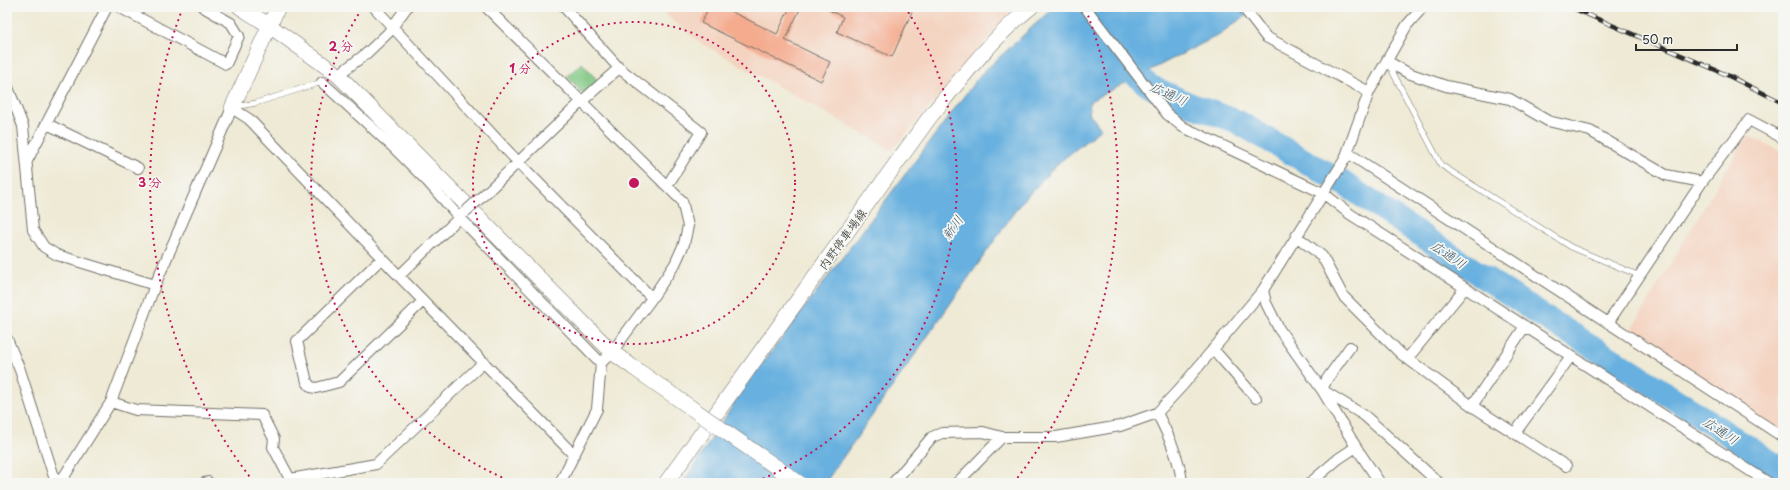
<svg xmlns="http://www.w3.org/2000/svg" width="1790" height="490" font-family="'Playpen Sans','Klee One',sans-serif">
  <rect width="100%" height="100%" fill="#f6f6f2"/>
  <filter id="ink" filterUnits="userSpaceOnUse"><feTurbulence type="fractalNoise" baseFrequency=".025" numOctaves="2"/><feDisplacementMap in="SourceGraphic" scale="8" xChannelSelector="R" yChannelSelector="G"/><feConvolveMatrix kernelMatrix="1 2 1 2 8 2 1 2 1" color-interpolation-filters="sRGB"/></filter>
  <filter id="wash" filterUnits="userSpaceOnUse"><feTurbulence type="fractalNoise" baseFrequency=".012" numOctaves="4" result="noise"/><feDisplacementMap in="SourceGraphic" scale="16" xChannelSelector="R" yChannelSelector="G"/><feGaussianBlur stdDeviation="0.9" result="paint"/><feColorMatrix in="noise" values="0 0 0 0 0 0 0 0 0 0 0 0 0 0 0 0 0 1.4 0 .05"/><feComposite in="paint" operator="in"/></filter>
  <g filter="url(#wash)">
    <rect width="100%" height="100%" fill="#efead5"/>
    <!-- built -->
    <path fill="#f4d3c0" d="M656,7H1015L892,150L699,42Z
      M1747,135L1783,152V435L1628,335Z"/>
    <!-- green -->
    <path fill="#81c884" stroke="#567a58" d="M582,63L598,81L583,94L567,76Z"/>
    <!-- water -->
    <path fill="#68b0df" stroke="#4a6e85" d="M1054,7H1257L1217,36L1090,101L1089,113L1101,129L1056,165L1020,204L825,483H683L744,388L980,75Z"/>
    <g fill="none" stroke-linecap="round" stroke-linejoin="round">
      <!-- river -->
      <path stroke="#68b0df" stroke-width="24" d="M1126,68L1151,87L1191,105L1236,121L1343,183L1541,315L1628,369L1783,470"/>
    </g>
    <g id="blocks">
      <!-- building -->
      <path fill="#f4ab8e" d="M709,7H722L777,34L790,7H801L785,40L830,62L821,81L701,23Z
        M823,7H914L892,57L837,32L843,17Z"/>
    </g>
  </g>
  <g filter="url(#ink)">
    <use href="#blocks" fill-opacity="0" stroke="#706e66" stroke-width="1"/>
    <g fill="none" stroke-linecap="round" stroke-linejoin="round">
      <!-- lane casing -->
      <g stroke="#706e66" stroke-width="6">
        <path id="lane" d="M1389,65L1441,165L1571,247L1640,276
          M235,107L256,103L322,82"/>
      </g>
      <!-- street casing -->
      <g stroke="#706e66" stroke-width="12">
        <path id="street" d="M119,7L226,64L239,36L231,23L203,7
          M374,7L518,162L652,298
          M486,7L682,201L688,226L684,244L675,264L652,298L612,352L601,363L597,409L560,483
          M564,7L619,68
          M1085,7L1167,114L1183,127L1323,193L1350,214L1769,483
          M1243,7L1266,37L1369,92
          M1387,61L1408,73L1446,86L1510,99L1548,121L1590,131L1666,175L1702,182
          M338,75L367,53L388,33L407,7
          M322,82L392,146L427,181L459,217L601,363
          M7,85L23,126L33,230L44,247L57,255L155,285
          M47,124L138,168
          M1348,153L1783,437
          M27,161L107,7
          M487,192L581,102L619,68L701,132L667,186
          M1296,236L1322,256L1343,296L1401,354L1472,406L1566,466
          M382,258L297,341L307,382L311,387L316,388L339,382L423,301
          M399,276L464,213
          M1263,290L1266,303L1279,329L1322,390L1356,447L1380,483
          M1608,323L1702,182L1749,120L1783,138
          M7,339L20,370L56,483
          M1213,349L1256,398
          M1407,359L1465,288
          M1322,390L1327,379L1350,347
          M1324,391L1365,416L1439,483
          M111,402L136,410L262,415L274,439L273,447L290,479L376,464L484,362
          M1472,406L1525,326
          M1157,413C1168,434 1180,459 1182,483
          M1515,433L1571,356
          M60,483L111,402L155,285L232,108L249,119L399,276L573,454
          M204,483L208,482
          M893,483L932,437L942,433L983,432L1002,437H1056L1120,426L1157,413L1183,385L1263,290L1345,159L1369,92L1407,25L1423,7
          M957,483L1002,437
          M1310,483L1338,459L1356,447"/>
      </g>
      <!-- secondary casing -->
      <g stroke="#706e66" stroke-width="16">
        <path id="secondary" d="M240,7L270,26L338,75L612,352L634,368
          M232,108L278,7
          M666,483L929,118C960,80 992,38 1031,7"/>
      </g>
      <!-- lane -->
      <use href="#lane" stroke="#fff" stroke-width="5"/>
      <!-- street -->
      <use href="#street" stroke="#fff" stroke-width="10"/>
      <!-- secondary -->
      <use href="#secondary" stroke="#fff" stroke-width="15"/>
      <!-- rail casing -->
      <g stroke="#2b2b2b" stroke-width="4.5">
        <path id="rail" d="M1570,7L1725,74L1783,103"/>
      </g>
      <!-- rail -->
      <use href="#rail" stroke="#f6f6f2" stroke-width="3" stroke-dasharray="9" stroke-linecap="butt"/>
      <!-- street-bridge casing -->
      <g stroke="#706e66" stroke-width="12" stroke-linecap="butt">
        <path id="street-bridge" d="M465,212L487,192"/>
      </g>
      <!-- secondary-bridge casing -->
      <g stroke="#706e66" stroke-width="16" stroke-linecap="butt">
        <path id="secondary-bridge" d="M634,368L799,483"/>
      </g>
      <!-- street-bridge -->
      <use href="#street-bridge" stroke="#fff" stroke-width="10"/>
      <!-- secondary-bridge -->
      <use href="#secondary-bridge" stroke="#fff" stroke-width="15"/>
    </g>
  </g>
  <!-- distance rings -->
  <g fill="none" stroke="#c2185b" stroke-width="2" stroke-dasharray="2 4">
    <circle cx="634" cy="183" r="161"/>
    <path d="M513 482A323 323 0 0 1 363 7M905 7A323 323 0 0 1 755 482"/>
    <path d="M253 481A484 484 0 0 1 182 10M1086 10A484 484 0 0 1 1015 481"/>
  </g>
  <g text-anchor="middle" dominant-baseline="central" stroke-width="3.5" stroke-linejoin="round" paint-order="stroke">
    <!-- street labels -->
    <g font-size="12" fill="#2b2b2b" stroke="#f6f6f2">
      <text transform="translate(842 239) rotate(-54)">内野停車場線</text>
    </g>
    <!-- water labels -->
    <g font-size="13" font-style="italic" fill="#405a6a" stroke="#f6f6f2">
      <text transform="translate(1169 93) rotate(24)">広通川</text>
      <text transform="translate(952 227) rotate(-55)">新川</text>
      <text transform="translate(1449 254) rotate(34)">広通川</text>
      <text transform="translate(1721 430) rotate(33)">広通川</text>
    </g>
  </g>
  <circle cx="634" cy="183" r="6" fill="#c2185b" stroke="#f6f6f2" stroke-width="2"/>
  <g font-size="12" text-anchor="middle" font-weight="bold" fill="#c2185b" stroke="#f6f6f2" stroke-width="3.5" stroke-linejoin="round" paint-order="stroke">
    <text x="341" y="51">2 分</text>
    <text x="520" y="73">1 分</text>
    <text x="150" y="187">3 分</text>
  </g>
  <!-- margin -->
  <rect width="1790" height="490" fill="none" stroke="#f6f6f2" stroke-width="24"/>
  <!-- scale -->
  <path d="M1636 44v6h101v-6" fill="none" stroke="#2b2b2b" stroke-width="2"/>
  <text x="1642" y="44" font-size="12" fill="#2b2b2b" stroke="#f6f6f2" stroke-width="3" paint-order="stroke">50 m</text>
</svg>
